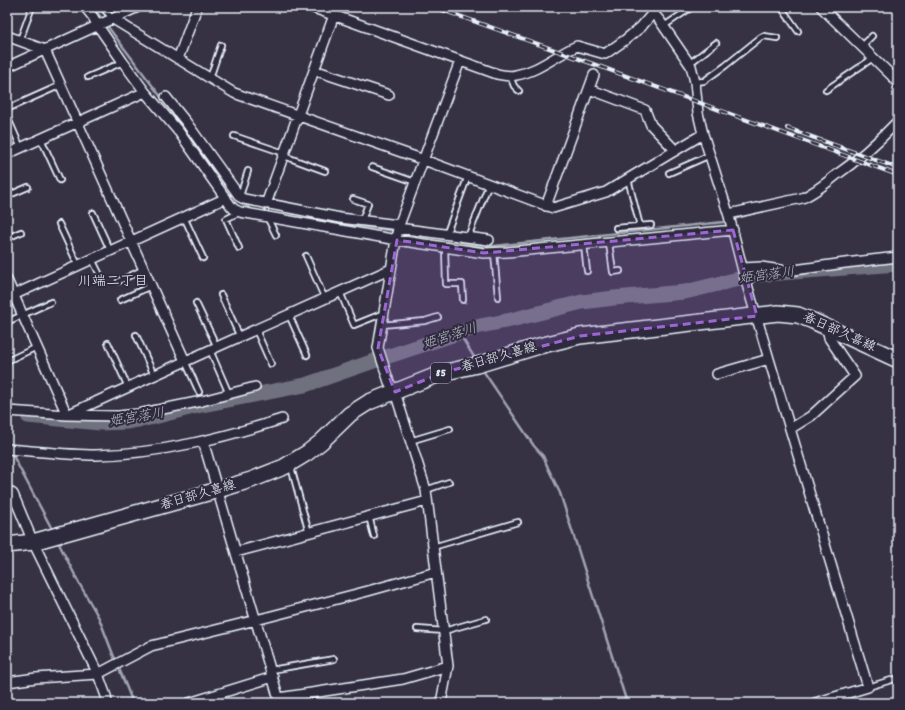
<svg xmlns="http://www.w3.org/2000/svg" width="905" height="710" font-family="Dekko,'Klee One',sans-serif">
  <rect width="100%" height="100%" fill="#363244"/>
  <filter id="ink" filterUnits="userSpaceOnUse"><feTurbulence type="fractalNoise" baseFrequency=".025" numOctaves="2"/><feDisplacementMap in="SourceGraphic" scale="8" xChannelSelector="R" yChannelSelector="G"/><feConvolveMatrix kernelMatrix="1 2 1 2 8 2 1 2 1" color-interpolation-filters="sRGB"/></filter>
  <g filter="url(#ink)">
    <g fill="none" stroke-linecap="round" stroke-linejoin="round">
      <!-- stream -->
      <path stroke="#a0a4af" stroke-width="2.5" d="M93,7L164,101
        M171,110L194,141
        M239,201L253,210
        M299,218L396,231
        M444,238L485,247L724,222L754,213
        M459,333L476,360
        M482,369L534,446L543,456L548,468L560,493L627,703
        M11,452L53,531
        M57,540L79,583L99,618L116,662
        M118,666L133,703"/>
      <!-- river -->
      <path stroke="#70717f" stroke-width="15" d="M28,416L100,423L126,422L154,417L197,406L305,385L374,361L480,326L511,320L582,302L614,298L685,292L755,275L898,264"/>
      <!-- service casing -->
      <g stroke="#e8f1f8" stroke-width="8">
        <path id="service" d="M102,7L113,19
          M781,7L798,31
          M664,26L692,7
          M20,40L32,7
          M862,46L872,36
          M689,64L716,43
          M510,76L514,86L519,91
          M88,77L123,62
          M210,78L221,45
          M695,82L704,81L725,66L761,37L764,36L777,38
          M826,90L873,58
          M7,109L61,85
          M7,116L21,148
          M234,136L284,153
          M41,139L60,180
          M284,156L325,171
          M372,167L415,182
          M669,173L710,155
          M628,179L640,226
          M7,196L28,187
          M240,196L248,171
          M353,199L368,204L362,220
          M93,213L110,250
          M184,217L203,258
          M267,217L276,235
          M59,224L78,265
          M616,228L651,225
          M446,235L468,176
          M468,237L489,184
          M7,238L21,232
          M609,243L613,272L620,271
          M584,245L587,271
          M445,247L446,284H462L463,300
          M239,248L226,219L240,212
          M494,253L498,297
          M306,256L325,299
          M92,259L100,275
          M119,281L144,269
          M340,292L354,325L384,313
          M221,295L240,337
          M120,300L151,286
          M196,303L217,347
          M289,315L307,355
          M7,322L51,302
          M382,325L425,321L438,317
          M256,330L271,364
          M136,335L154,375
          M108,343L128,387
          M210,350L229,394
          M7,361L37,347
          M185,361L199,392
          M410,441L450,429
          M291,467L309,533
          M426,490L449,482
          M369,516L374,536
          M433,547L518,522
          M417,629L444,631L486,619
          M271,670L334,659
          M868,687L898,678"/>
      </g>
      <!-- minor casing -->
      <g stroke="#e8f1f8" stroke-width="12">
        <path id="minor" d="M85,7L93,17L98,26L123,62L145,92L179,132L231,206L234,209L240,212L397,240L484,253L508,252L733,230
          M311,7L497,74C503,75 510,77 516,75C539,71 556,55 577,46L605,54L625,40L641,27L653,13L655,7
          M821,7L892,76L898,84
          M653,13L660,21L691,66L695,82L698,113L703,134L729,216L743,271L769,359L868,687L815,703
          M113,19L234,93L424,160L553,208L606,192L703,134
          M7,36L45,50L185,361
          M178,59L197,7
          M7,67L138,7
          M314,70L389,95
          M589,89L645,110L651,125L675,150
          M166,97L186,122L240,197L244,199L340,218L399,225
          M7,154L145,92
          M266,204L334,15
          M546,206L594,75
          M729,214L802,198C814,193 824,185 835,176C858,160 879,141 898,121
          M398,228L489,240
          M743,268L761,267L787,271L845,263L898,257
          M7,280L67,415L210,350L391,269
          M7,298L226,198
          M717,374L769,359
          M7,411L67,415L119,416L138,414L202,401L255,387
          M790,429L811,416L855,376L829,338L827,327
          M203,441L280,703
          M7,449C37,451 66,455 96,455C159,454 222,438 282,419
          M7,490L13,494L33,542L98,674L106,696L107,703
          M236,552L427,501
          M7,682L36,678L98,674L151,646L256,620L368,591L436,572
          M279,698L403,679L448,666
          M189,703L273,677
          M441,703L448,666L426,490L395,392L389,382L378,348L398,228L460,61"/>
      </g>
      <!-- primary casing -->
      <g stroke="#e8f1f8" stroke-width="18">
        <path id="primary" d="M7,545L33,542L218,490L251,480L284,467L307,453L321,442L350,414L369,402L442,373L477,365L539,346L580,336L778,313L798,315L813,321L898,360"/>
      </g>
      <!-- service -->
      <use href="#service" stroke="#2f2a3d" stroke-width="4.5"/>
      <!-- minor -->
      <use href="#minor" stroke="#2f2a3d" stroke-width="9"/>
      <!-- primary -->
      <use href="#primary" stroke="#2f2a3d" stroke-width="15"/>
      <!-- rail casing -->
      <g stroke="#e8f1f8" stroke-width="4">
        <path id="rail" d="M434,7L563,53L898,175
          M787,128L898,168"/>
      </g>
      <!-- rail -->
      <use href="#rail" stroke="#2f2a3d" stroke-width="2.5" stroke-dasharray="8" stroke-linecap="butt"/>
    </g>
  </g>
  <!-- marked area -->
  <path fill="#9c67d0" fill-opacity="0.2" stroke="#9c67d0" stroke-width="3" stroke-dasharray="8 5" stroke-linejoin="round" d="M733,230L757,316L580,336L442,373L395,392L378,348L397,240L484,253Z"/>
  <g text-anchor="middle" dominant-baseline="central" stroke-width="4" stroke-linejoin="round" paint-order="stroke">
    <!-- shield labels -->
    <rect fill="#2f2a3d" stroke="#b0b5c0" stroke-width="1" x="431" y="363" width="20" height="20" rx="3"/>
    <g font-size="12" font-weight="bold" fill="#e8f1f8">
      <text x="441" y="373">85</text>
    </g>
    <!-- street labels -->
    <g font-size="13" fill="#e8f1f8" stroke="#2f2a3d">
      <text transform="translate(839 333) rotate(24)">春日部久喜線</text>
      <text transform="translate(499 358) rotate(-16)">春日部久喜線</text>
      <text transform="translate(198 496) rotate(-16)">春日部久喜線</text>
    </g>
    <!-- water labels -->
    <g font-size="14" font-style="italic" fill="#b2b7c2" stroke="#2f2a3d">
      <text transform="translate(767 276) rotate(-7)">姫宮落川</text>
      <text transform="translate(450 337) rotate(-18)">姫宮落川</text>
      <text transform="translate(137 418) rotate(-9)">姫宮落川</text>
    </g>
    <!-- neighbourhood labels -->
    <g font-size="14" fill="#e8f1f8" stroke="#2f2a3d">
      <text x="113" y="282">川端二丁目</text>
    </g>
  </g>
  <!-- margin -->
  <rect width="905" height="710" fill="none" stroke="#2f2a3d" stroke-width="24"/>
  <rect x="12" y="12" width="881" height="686" fill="none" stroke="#e8f1f8" stroke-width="1.5" filter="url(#ink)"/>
</svg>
